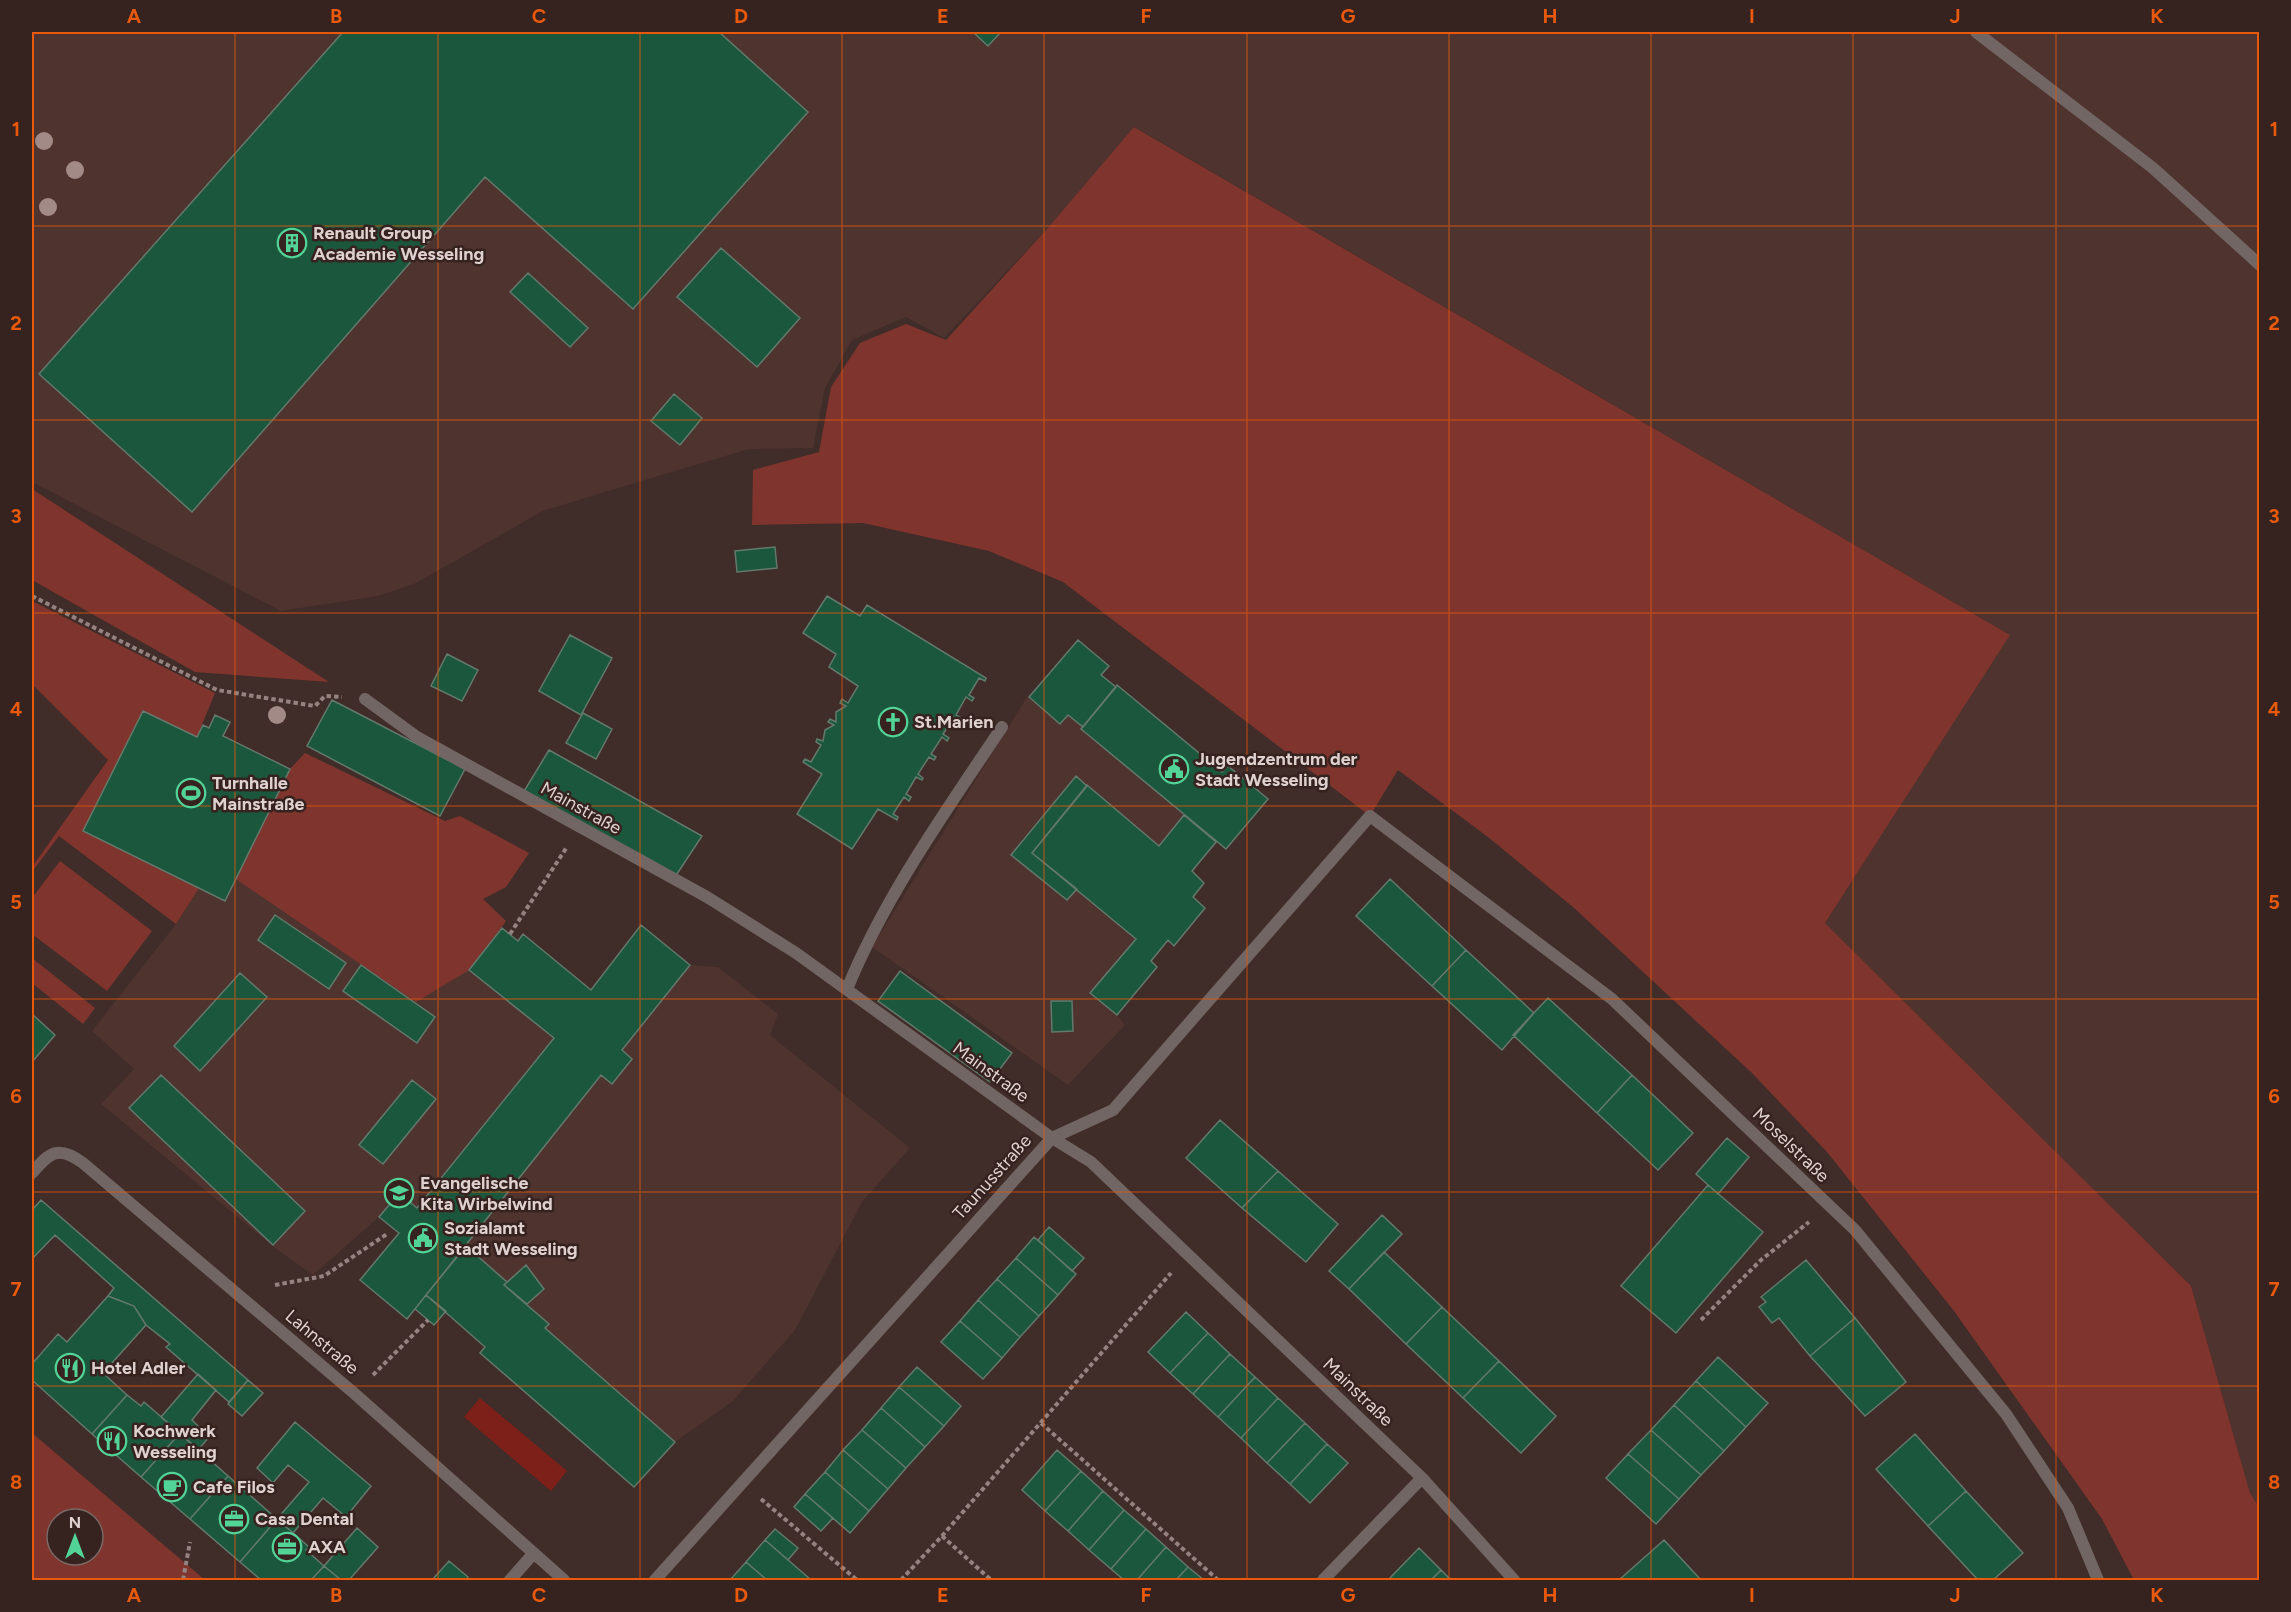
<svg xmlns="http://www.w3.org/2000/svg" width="2291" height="1612" font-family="Figtree,sans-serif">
  <rect width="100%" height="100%" fill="#402c28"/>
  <!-- built -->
  <path fill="#4f332f" d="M32,32H2259V1507L2250,1493L2191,1286L1825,923L2010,635L1135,127L1047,229L944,338L906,317L852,340L825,388L813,448L749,449L618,488L543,511L414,584L378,596L281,611L32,482Z
    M1027,697L1060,724L1068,715L1083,727L1081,729L1216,842L1192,871L1204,883L1193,897L1205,908L1174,946L1168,941L1151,960L1157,967L1117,1015L1125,1025L1068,1085L872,947Z
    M305,753L445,821L460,816L529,853L506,887L483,899L506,921L502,928L517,941L523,934L591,990L417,1208L399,1193L379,1217L313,1275L275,1248L101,1104L134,1069L92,1031L176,924L199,888L225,901L290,769Z
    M690,965L718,967L778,1014L770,1035L910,1148L862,1202L795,1330L733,1401L675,1442L634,1487L480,1353L485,1347L426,1295L601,1075L612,1083L632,1059L622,1050Z"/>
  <!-- green -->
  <path fill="#7f352d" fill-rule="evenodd" d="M1134,127L2010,635L1825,923L2191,1286L2250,1493L2259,1507V1580H2134L2102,1519L1954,1311L1827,1152L1752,1073L1573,907L1488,837L1398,770L1370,816L1063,582L989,551L863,523L752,525L753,470L819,452L831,387L860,343L906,324L946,340L1047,229Z
    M32,489L329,682L195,672L32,580Z
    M32,601L215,693L197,737L143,711L83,831L199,888L176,924L59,836L32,872V867L108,760L32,684Z
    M305,753L445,821L460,816L529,853L506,887L483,899L506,921L469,970L416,1002L236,879L290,769Z
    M60,861L152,931L107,991L32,934V898Z
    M32,958L95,1008L83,1024L32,983Z
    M32,1433L205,1580H32ZM57,1519H93V1555H57Z"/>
  <!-- water -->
  <path fill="#7d201a" d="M480,1398L567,1471L551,1491L464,1417Z"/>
  <!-- building -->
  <path fill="#1b573c" stroke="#63796d" stroke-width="1.5" d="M343,32H719L808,112L633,309L485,177L192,512L39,374Z
    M973,32H1001L988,46Z
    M721,248L800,318L757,367L677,297Z
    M528,273L588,328L570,347L510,292Z
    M674,394L702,418L680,445L651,421Z
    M775,547L777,568L737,572L735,551Z
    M827,596L860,616L867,605L986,678L985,681L979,678L969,695L974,698L972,701L966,697L956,715L961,718L959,721L954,717L943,734L949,738L947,741L942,737L931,754L936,757L934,760L929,757L918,774L923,778L922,780L916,777L906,794L911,797L909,801L904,797L893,814L898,817L897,820L878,809L852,849L797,814L822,774L803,762L805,759L811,762L821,745L816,742L817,739L823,741L825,730L834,725L828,722L830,719L836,722V712L846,706L840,703L842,699L848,703L858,686L829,667L836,654L803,633Z
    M570,635L612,658L581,715L539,691Z
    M1078,640L1109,666L1101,675L1116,687L1083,727L1068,715L1060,724L1029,697Z
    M447,654L478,670L462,701L431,686Z
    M1117,685L1222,772L1228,766L1268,799L1226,849L1081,729Z
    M332,700L465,769L440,816L307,746Z
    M143,711L197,737L203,725L209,728L215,715L230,722L223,736L290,769L225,901L83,831Z
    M583,713L612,729L596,759L566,743Z
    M549,750L702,836L675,877L523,793Z
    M1076,776L1087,786L1032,853L1077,889L1067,900L1011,855Z
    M1087,785L1159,846L1184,815L1216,842L1192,871L1204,883L1193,897L1205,908L1174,946L1168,940L1151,961L1157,967L1117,1015L1090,993L1136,939L1032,853Z
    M1390,879L1466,950L1432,986L1356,916Z
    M275,915L346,963L329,989L258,940Z
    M641,925L690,965L622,1050L632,1059L612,1084L601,1075L407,1319L360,1280L399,1233L379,1217L399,1193L417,1208L554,1038L469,970L502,928L518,941L523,934L591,990Z
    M1466,950L1534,1013L1502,1050L1432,986Z
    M361,965L435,1017L417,1043L343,991Z
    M900,971L1012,1053L990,1082L878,1001Z
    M240,973L267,997L200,1071L174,1046Z
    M1548,998L1632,1075L1597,1113L1513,1035Z
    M1051,1001H1072L1073,1031L1052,1032Z
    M32,1014L55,1035L32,1062Z
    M161,1075L305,1211L273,1245L129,1108Z
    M1632,1075L1693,1133L1658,1170L1597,1113Z
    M412,1080L436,1099L383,1164L359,1145Z
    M1220,1120L1278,1171L1242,1208L1186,1158Z
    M1727,1138L1749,1157L1718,1194L1696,1174Z
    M1278,1171L1338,1224L1306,1262L1242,1208Z
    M1708,1185L1763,1232L1676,1333L1621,1286Z
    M41,1200L248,1380L229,1402L166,1347L170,1344L146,1325L134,1306L108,1296L114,1288L55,1235L32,1259V1210Z
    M1382,1215L1402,1234L1349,1289L1329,1271Z
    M1049,1227L1084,1258L1072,1271L1038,1240Z
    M1034,1237L1076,1274L1058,1295L1016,1258Z
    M466,1246L507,1282L504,1285L549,1324L545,1328L675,1442L634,1487L480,1353L485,1347L426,1295Z
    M1384,1252L1442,1307L1406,1344L1349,1289Z
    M1016,1258L1058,1295L1039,1316L997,1279Z
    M1806,1260L1855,1318L1810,1356L1779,1318L1772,1323L1759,1307L1766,1302L1761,1297Z
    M526,1265L544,1289L527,1304L504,1285Z
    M997,1279L1039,1316L1020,1337L978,1300Z
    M426,1295L446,1311L434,1325L415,1309Z
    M108,1296L134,1306L146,1325L103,1373L127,1395L92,1434L32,1380V1364L58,1334L67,1342Z
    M978,1300L1020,1337L1002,1358L960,1321Z
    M1442,1307L1499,1361L1463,1398L1406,1344Z
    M1186,1312L1208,1333L1170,1373L1148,1352Z
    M1855,1318L1906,1382L1865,1416L1810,1356Z
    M960,1321L1002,1358L983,1379L941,1342Z
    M1208,1333L1230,1354L1193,1394L1170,1373Z
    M1230,1354L1255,1377L1218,1417L1193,1394Z
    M1718,1357L1768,1403L1746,1427L1696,1381Z
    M1499,1361L1556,1416L1521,1453L1463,1398Z
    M917,1367L961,1406L944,1426L899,1387Z
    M198,1374L216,1390L192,1420L209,1437L198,1450L161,1417Z
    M1255,1377L1278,1398L1241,1438L1218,1417Z
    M248,1380L263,1393L242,1416L228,1404Z
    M1696,1381L1746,1427L1724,1451L1674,1405Z
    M899,1387L944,1426L925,1447L881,1408Z
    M127,1395L141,1406L144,1402L180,1433L141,1477L92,1434Z
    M1278,1398L1305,1423L1267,1463L1241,1438Z
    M1674,1405L1724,1451L1701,1475L1651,1430Z
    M881,1408L925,1447L906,1468L862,1430Z
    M295,1422L371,1486L346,1517L323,1498L293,1533L277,1519L309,1482L288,1465L273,1483L257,1468Z
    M1305,1423L1327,1444L1290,1484L1267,1463Z
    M862,1430L906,1468L888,1489L843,1450Z
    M1651,1430L1701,1475L1679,1499L1628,1454Z
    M180,1433L228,1476L190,1519L141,1477Z
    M1915,1434L1966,1491L1928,1526L1876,1469Z
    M1327,1444L1348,1463L1310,1503L1290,1484Z
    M843,1450L888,1489L869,1511L825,1472Z
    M1057,1450L1081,1471L1045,1511L1022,1490Z
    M1628,1454L1679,1499L1656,1524L1606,1478Z
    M1081,1471L1103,1491L1068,1531L1045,1511Z
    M825,1472L869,1511L850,1533L805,1494Z
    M228,1476L277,1519L240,1562L190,1519Z
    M1103,1491L1124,1510L1089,1550L1068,1531Z
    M1966,1491L2023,1553L1993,1580H1978L1928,1526Z
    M805,1494L833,1518L821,1531L794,1507Z
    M1124,1510L1146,1529L1111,1569L1089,1550Z
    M277,1519L309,1547L306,1550L324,1566L311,1580H261L240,1562Z
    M357,1528L378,1547L349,1580H341L324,1566Z
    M775,1529L798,1548L788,1560L765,1540Z
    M1146,1529L1166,1547L1137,1580H1124L1111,1569Z
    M765,1540L810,1579L809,1580H767L746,1562Z
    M1664,1540L1701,1580H1619Z
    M1166,1547L1188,1567L1176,1580H1137Z
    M1419,1548L1441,1570L1431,1580H1388Z
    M449,1561L468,1577L465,1580H432Z
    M746,1562L767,1580H730Z
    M324,1566L341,1580H311Z
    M1188,1567L1204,1580H1176Z
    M1441,1570L1451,1580H1431Z"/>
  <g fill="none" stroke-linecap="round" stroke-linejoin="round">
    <!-- path -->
    <path stroke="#948380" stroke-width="4" stroke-dasharray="4.5 3" stroke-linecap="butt" d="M32,596L217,690L315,706L325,696L342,697
      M510,934L567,847
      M275,1285L324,1276L387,1234
      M1701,1320L1761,1260L1809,1222
      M373,1375L428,1320
      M1041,1423L1218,1580
      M761,1499L857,1580
      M942,1536L991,1580
      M183,1580L190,1542
      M901,1580L942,1536L1171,1273"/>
    <!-- lane -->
    <path stroke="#716664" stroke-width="12" d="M1976,32L2153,168L2260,265
      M847,989C885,896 946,811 1002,727"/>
    <!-- street -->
    <path stroke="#716664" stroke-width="12" d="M365,699L417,737L707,897L796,953L1052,1138L1091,1162L1422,1478L1514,1580
      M32,1173C50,1152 58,1145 83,1163L355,1394L564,1580
      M510,1580L533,1554
      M655,1580L1052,1138L1113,1110L1370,816L1612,999L1855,1230L2006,1414L2068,1508L2098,1580
      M1323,1580L1422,1478"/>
  </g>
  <!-- trees -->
  <g fill="#a28a86">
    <circle cx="44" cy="141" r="9"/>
    <circle cx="75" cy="170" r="9"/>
    <circle cx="48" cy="207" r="9"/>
    <circle cx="277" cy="715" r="9"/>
  </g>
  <!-- grid -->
  <path fill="none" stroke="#e8590c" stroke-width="1.5" stroke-opacity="0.55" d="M235,32V1580M438,32V1580M640,32V1580M842,32V1580M1044,32V1580M1247,32V1580M1449,32V1580M1651,32V1580M1853,32V1580M2056,32V1580M32,226H2260M32,420H2260M32,613H2260M32,806H2260M32,999H2260M32,1192H2260M32,1386H2260"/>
  <!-- icons -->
  <defs>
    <g id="building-ring" transform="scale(1.5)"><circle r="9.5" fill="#36221f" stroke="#52d397" stroke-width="1.5"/><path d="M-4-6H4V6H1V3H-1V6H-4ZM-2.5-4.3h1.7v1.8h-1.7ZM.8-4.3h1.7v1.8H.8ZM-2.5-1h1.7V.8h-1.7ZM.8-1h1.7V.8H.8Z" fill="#52d397"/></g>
    <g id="church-ring" transform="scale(1.5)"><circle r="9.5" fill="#36221f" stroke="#52d397" stroke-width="1.5"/><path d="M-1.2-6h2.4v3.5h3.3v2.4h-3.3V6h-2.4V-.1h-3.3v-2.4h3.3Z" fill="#52d397"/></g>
    <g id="civic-ring" transform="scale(1.5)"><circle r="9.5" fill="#36221f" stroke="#52d397" stroke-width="1.5"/><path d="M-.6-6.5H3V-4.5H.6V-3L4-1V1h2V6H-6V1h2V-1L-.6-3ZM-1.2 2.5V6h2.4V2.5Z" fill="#52d397"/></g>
    <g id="stadium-ring" transform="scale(1.5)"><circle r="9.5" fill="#36221f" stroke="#52d397" stroke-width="1.5"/><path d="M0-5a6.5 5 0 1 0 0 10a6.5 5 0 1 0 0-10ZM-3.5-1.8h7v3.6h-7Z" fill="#52d397"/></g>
    <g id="school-ring" transform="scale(1.5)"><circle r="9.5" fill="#36221f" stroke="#52d397" stroke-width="1.5"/><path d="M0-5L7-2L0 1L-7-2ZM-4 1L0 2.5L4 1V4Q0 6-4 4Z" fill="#52d397"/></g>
    <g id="restaurant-ring" transform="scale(1.5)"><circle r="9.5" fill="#36221f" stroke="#52d397" stroke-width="1.5"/><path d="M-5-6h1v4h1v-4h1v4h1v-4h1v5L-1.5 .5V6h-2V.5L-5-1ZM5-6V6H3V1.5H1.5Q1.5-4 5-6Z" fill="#52d397"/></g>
    <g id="cafe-ring" transform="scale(1.5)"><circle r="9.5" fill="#36221f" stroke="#52d397" stroke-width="1.5"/><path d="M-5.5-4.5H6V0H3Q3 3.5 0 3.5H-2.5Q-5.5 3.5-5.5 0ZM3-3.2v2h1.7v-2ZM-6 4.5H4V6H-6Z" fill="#52d397"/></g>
    <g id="office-ring" transform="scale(1.5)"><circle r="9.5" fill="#36221f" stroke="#52d397" stroke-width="1.5"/><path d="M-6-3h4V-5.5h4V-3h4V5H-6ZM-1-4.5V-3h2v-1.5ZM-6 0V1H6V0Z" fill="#52d397"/></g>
  </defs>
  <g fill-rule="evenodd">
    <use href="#building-ring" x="292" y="243"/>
    <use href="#church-ring" x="893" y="722"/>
    <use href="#civic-ring" x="1174" y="769"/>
    <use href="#stadium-ring" x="191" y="793"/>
    <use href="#school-ring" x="399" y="1193"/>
    <use href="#civic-ring" x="423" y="1238"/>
    <use href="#restaurant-ring" x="70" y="1368"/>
    <use href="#restaurant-ring" x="112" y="1441"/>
    <use href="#cafe-ring" x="172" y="1487"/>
    <use href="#office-ring" x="234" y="1519"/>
    <use href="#office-ring" x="287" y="1547"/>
  </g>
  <g text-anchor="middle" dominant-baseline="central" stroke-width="5" stroke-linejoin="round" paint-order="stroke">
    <!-- poi labels -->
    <g font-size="18" font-weight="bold" fill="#dfd1cf" stroke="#36221f" text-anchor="start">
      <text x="313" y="233">Renault Group<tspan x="313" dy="21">Academie Wesseling</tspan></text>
      <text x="914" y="722">St.Marien</text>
      <text x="1195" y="759">Jugendzentrum der<tspan x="1195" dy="21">Stadt Wesseling</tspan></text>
      <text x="212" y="783">Turnhalle<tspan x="212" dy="21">Mainstraße</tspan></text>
      <text x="420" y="1183">Evangelische<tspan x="420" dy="21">Kita Wirbelwind</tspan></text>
      <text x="444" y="1228">Sozialamt<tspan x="444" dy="21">Stadt Wesseling</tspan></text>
      <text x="91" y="1368">Hotel Adler</text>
      <text x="133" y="1431">Kochwerk<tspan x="133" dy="21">Wesseling</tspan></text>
      <text x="193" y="1487">Cafe Filos</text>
      <text x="255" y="1519">Casa Dental</text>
      <text x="308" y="1547">AXA</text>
    </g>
    <!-- street labels -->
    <g font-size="18" fill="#dfd1cf" stroke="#36221f">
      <text transform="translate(581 808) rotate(29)">Mainstraße</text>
      <text transform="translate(991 1072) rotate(36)">Mainstraße</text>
      <text transform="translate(1791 1145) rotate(44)">Moselstraße</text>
      <text transform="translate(992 1177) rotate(-48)">Taunusstraße</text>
      <text transform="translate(322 1342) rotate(40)">Lahnstraße</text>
      <text transform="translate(1358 1392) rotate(44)">Mainstraße</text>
    </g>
  </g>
  <!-- border -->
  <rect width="2291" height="1612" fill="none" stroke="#36221f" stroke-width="66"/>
  <!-- north arrow -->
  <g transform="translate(75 1537)"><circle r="28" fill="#36221f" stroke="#7a6865" stroke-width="1.5"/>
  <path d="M0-4.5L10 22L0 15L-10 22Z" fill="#52d397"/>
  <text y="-9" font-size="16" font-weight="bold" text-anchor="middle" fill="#dfd1cf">N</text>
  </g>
  <rect x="33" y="33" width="2225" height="1546" fill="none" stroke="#e8590c" stroke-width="2"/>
  <g font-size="20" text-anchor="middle" font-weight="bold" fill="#e8590c">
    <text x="134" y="23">A</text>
    <text x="336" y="23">B</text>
    <text x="539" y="23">C</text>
    <text x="741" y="23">D</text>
    <text x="943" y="23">E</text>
    <text x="1146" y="23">F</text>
    <text x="1348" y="23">G</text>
    <text x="1550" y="23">H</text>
    <text x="1752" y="23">I</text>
    <text x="1955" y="23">J</text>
    <text x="2157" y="23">K</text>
    <text x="16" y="136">1</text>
    <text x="2274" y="136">1</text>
    <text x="16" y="330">2</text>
    <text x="2274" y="330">2</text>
    <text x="16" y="523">3</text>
    <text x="2274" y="523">3</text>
    <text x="16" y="716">4</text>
    <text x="2274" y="716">4</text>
    <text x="16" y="909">5</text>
    <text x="2274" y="909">5</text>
    <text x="16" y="1103">6</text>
    <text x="2274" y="1103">6</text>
    <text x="16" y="1296">7</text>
    <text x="2274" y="1296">7</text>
    <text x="16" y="1489">8</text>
    <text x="2274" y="1489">8</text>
    <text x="134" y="1602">A</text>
    <text x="336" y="1602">B</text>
    <text x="539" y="1602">C</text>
    <text x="741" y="1602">D</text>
    <text x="943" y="1602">E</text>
    <text x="1146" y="1602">F</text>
    <text x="1348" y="1602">G</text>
    <text x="1550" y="1602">H</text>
    <text x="1752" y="1602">I</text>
    <text x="1955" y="1602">J</text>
    <text x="2157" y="1602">K</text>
  </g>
</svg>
